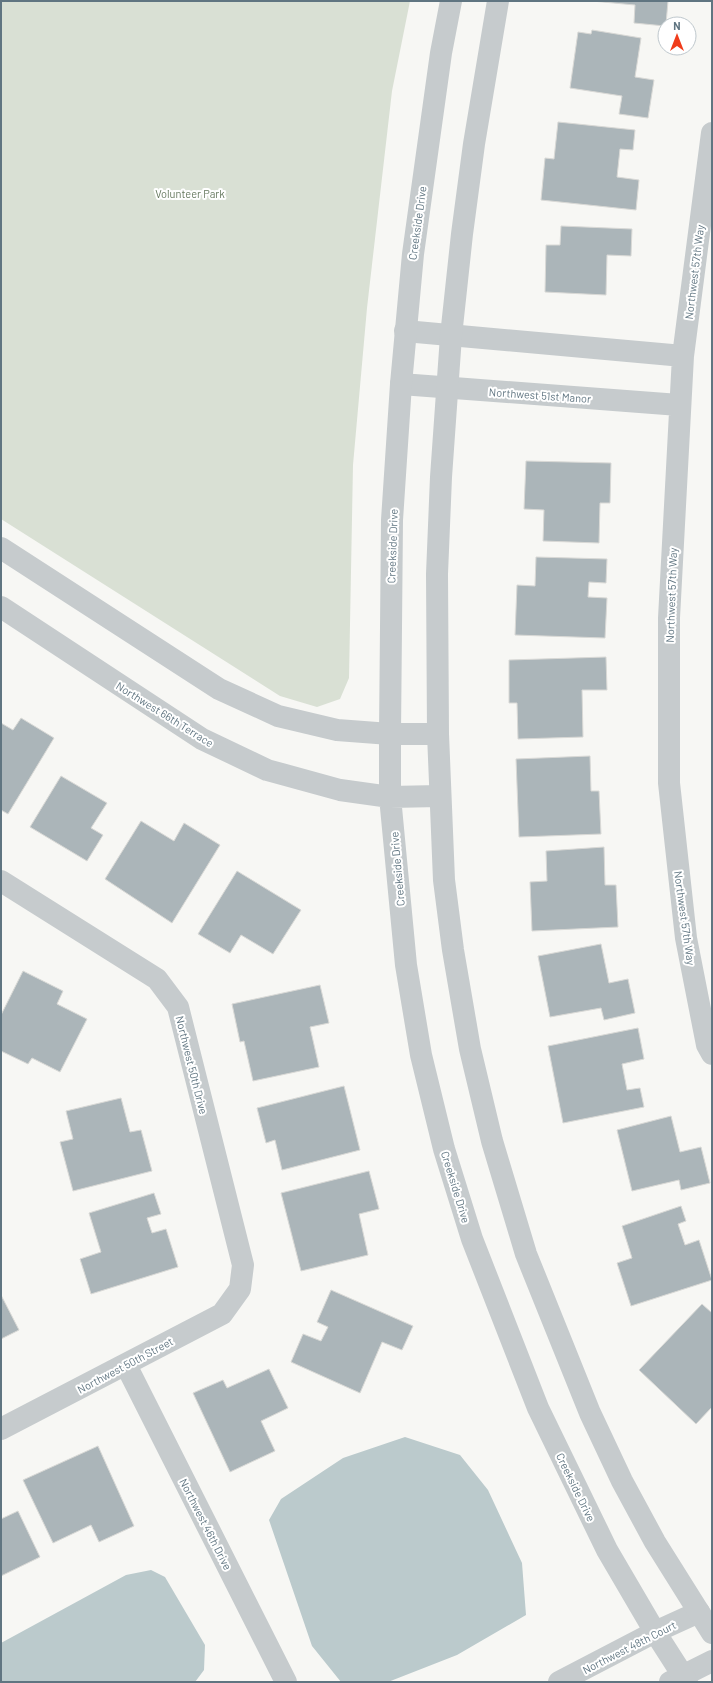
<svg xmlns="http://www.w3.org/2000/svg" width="713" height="1683" font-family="Barlow,sans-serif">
  <rect width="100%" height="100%" fill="#f7f7f4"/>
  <!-- green -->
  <path fill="#d9e0d4" d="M1,1H410L392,91L367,308L353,465L349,678L340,699L317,707L280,696L1,519Z"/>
  <!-- water -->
  <path fill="#bbcacc" d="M405,1437L460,1455L488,1490L522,1563L526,1615L457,1655L388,1682H341L312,1646L269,1520L281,1499L343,1458Z
    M151,1570L165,1577L205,1645L204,1670L195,1682H1V1643L126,1575Z"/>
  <!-- building -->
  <path fill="#abb5b9" stroke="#d9d9d6" d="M592,1H668L666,24L665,26L634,23L635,5Z
    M592,30L641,38L635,77L654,80L648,118L619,114L622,96L570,88L578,32L591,34Z
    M558,122L635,130L633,150L620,149L617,177L639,180L636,210L541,200L545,158L554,159Z
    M561,226L632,229L631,256L607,255L606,295L545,292L546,245H560Z
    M526,461L611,463L610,503H600L599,543L543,541L544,510L524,509Z
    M536,557L607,559L606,583L589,582L588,597L607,598L605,638L515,635L517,585L535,586Z
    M606,657L607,690H582L583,737L518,739L517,703H509V660Z
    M21,718L54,738L8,814L1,810V723L13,730Z
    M590,756L591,791H599L601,834L519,837L516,759Z
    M61,776L107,803L91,828L103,835L87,861L30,827Z
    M141,821L174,841L184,823L220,845L172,923L105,879Z
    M604,847L605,885H616L618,927L532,931L530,882L547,881L546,851Z
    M237,871L301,910L273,954L241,935L230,953L198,934Z
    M601,944L609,983L628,979L635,1013L604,1020L601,1008L550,1017L538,956Z
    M23,971L63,991L57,1004L87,1019L60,1072L32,1058L28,1064L1,1051V1015Z
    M320,985L329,1023L310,1027L319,1067L253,1081L244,1041L240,1042L232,1004Z
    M638,1028L644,1059L622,1064L627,1090L640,1088L644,1107L563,1123L548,1046Z
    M344,1086L360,1150L282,1170L275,1140L266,1143L257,1108Z
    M121,1098L130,1132L141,1130L152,1171L73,1191L60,1142L73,1139L66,1111Z
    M671,1116L680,1152L701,1147L710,1183L681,1190L679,1180L632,1191L617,1130Z
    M369,1171L379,1209L359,1214L368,1255L301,1271L281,1193Z
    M154,1193L161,1214L147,1218L152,1233L166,1229L178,1267L91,1294L80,1259L101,1252L89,1213Z
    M681,1206L686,1221L678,1224L685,1245L699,1240L712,1280L631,1306L617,1263L632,1258L622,1226Z
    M331,1290L413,1326L402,1350L382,1342L360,1393L291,1362L303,1334L321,1341L328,1327L317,1322Z
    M1,1295L19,1330L1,1339Z
    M702,1304L712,1313V1407L696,1424L639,1370Z
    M269,1369L288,1408L261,1421L275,1451L230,1472L193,1393L223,1380L227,1388Z
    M98,1446L134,1526L99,1542L91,1525L53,1543L23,1480Z
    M18,1511L40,1557L1,1576V1519Z"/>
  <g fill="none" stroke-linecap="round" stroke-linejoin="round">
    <!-- minor -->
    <path stroke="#c6cbcd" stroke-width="22" d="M712,133L683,356L669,618V783L686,938L707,1045L712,1054
      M405,331L683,356
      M401,384L679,405
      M1,881L157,979L178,1007L243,1265L240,1289L222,1314L1,1429
      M126,1365L286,1682
      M559,1682L655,1632L699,1612
      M670,1682L712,1661"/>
    <!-- tertiary -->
    <path stroke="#c6cbcd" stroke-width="22" d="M451,1L441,53L413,254L401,384L392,520L390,734V797L406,965L421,1055L444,1149L472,1239L538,1408L607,1550L655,1632L687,1682
      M498,1L474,144L462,234L451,336L441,477L437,574L438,734L444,880L453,950L470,1049L492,1141L526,1254L590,1413L622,1481L655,1542L712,1633
      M1,548L219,689L278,716L337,730L390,734H438
      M1,607L202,739L267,770L340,790L390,797L439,796"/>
  </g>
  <g text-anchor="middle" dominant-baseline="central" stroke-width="4" stroke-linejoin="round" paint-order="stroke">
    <!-- park labels -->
    <g font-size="11" fill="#66795f" stroke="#fff">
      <text x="190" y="193">Volunteer Park</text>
    </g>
    <!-- street labels -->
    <g font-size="11" fill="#607581" stroke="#fff">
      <text transform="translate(417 223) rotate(-82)">Creekside Drive</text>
      <text transform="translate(694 272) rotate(-83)">Northwest 57th Way</text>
      <text transform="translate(540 395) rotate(4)">Northwest 51st Manor</text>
      <text transform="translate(392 546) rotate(-88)">Creekside Drive</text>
      <text transform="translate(671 595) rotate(-88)">Northwest 57th Way</text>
      <text transform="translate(165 714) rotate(32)">Northwest 66th Terrace</text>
      <text transform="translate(397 869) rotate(-95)">Creekside Drive</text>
      <text transform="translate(685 918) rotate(82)">Northwest 57th Way</text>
      <text transform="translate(192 1065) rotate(76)">Northwest 50th Drive</text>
      <text transform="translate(456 1187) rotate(73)">Creekside Drive</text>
      <text transform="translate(125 1365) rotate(-28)">Northwest 50th Street</text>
      <text transform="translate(576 1487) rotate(64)">Creekside Drive</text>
      <text transform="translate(206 1524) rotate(63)">Northwest 46th Drive</text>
      <text transform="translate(629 1647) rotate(-27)">Northwest 48th Court</text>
    </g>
  </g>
  <!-- border -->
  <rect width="713" height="1683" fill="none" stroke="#607581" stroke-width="4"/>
  <!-- north arrow -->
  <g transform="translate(677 36)"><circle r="19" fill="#ffffff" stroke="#bfc8cd"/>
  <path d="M0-3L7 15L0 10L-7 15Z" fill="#f03c1b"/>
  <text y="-6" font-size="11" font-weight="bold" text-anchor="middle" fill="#607581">N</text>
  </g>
</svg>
